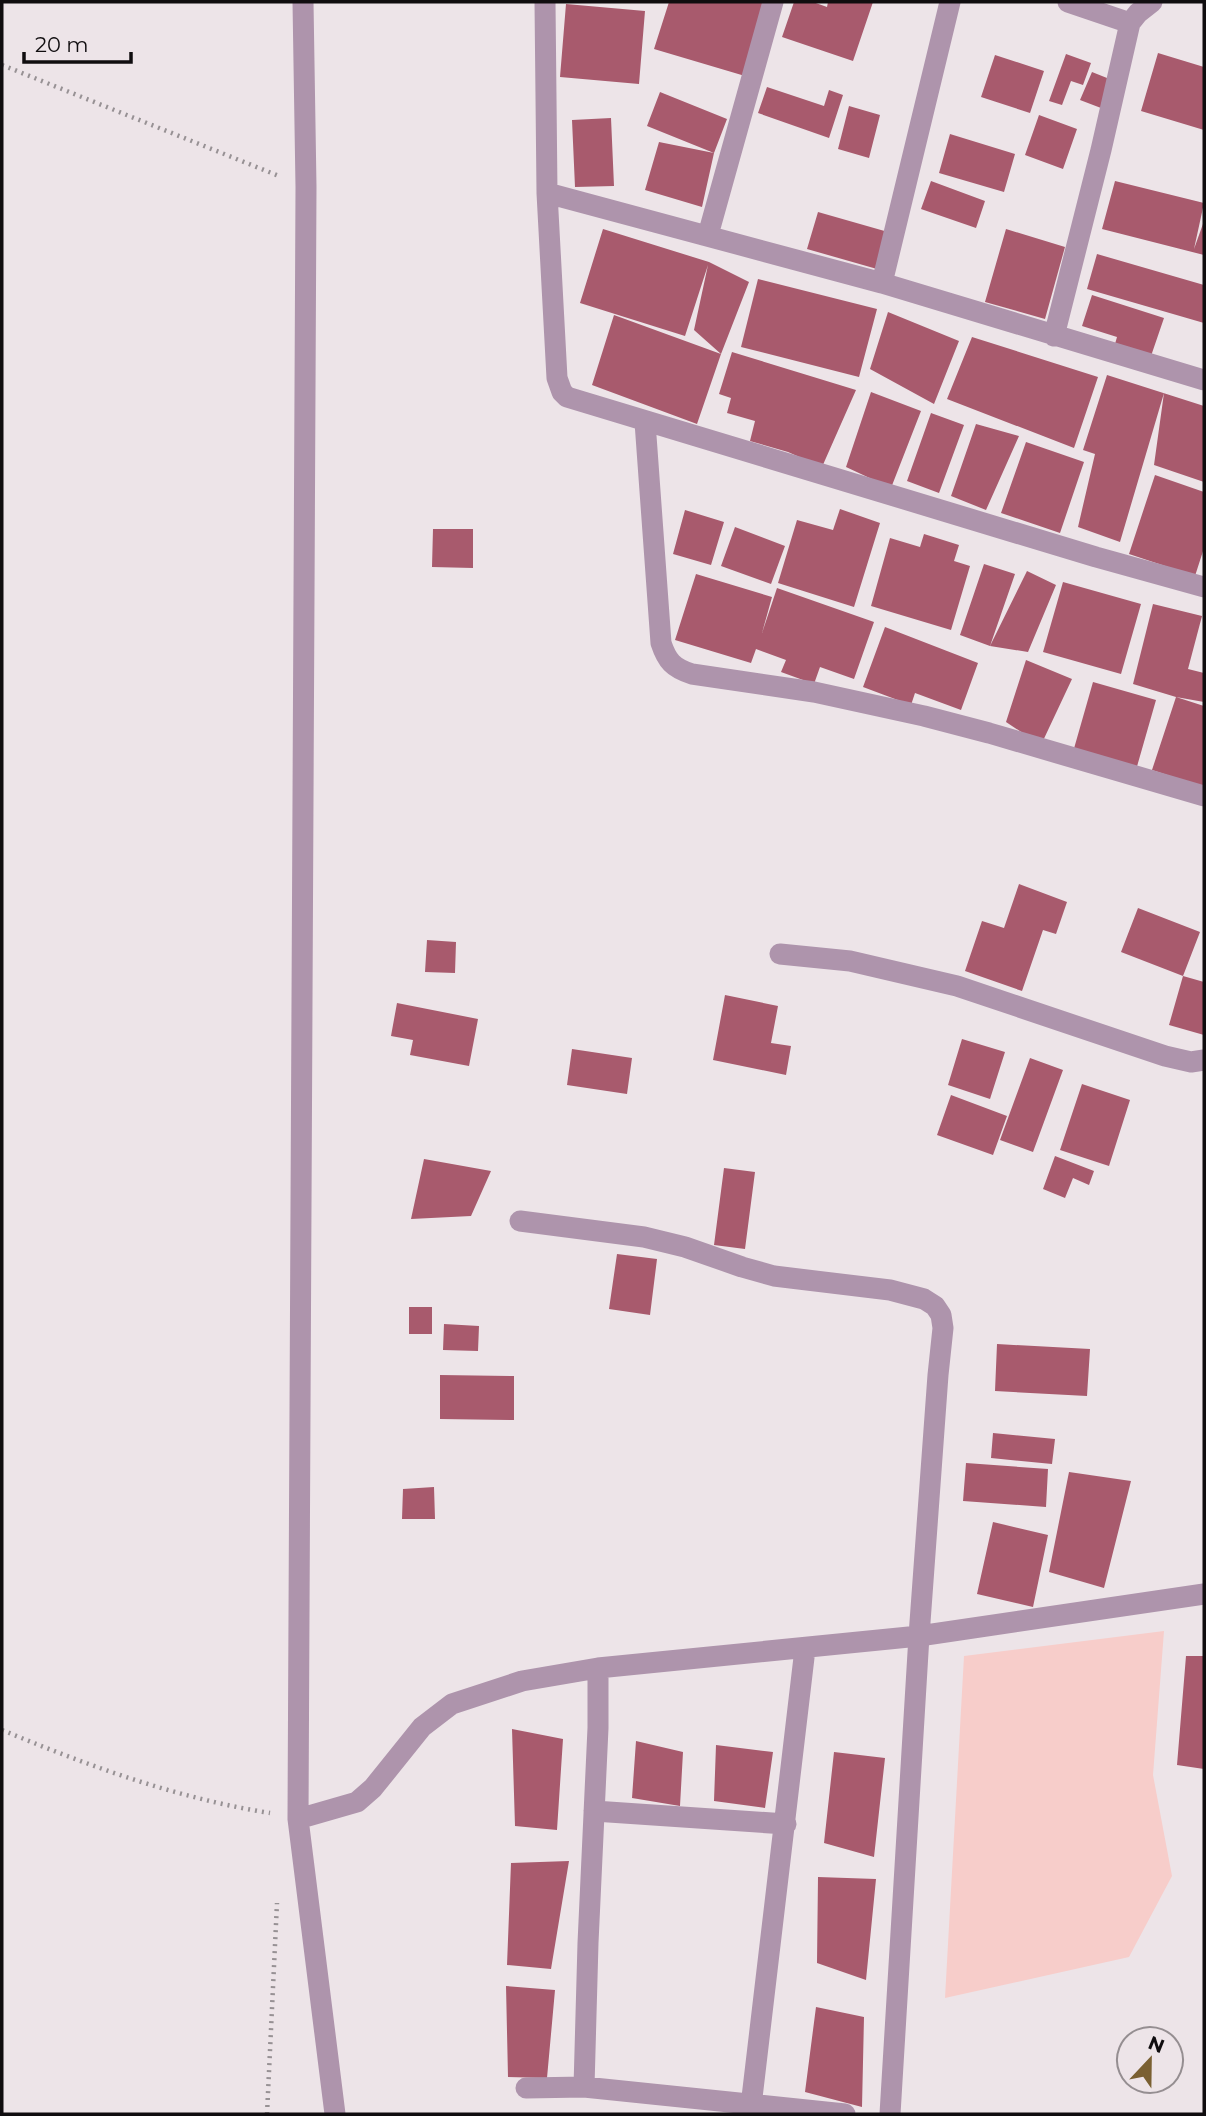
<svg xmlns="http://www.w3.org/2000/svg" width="1206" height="2116" font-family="Montserrat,sans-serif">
  <rect width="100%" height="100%" fill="#ede4e8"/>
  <!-- green -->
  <path fill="#f7cdca" d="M1164,1631L1153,1775L1172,1876L1129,1957L945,1998L964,1656Z"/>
  <!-- building -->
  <path fill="#a85a6d" d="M669,2H768L745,76L654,49Z
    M794,2H813L827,7L828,2H873L853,61L782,37Z
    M566,4L645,11L639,84L560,77Z
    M1158,53L1204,67V130L1141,111Z
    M1066,54L1091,63L1083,85L1071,81L1062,105L1049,101Z
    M995,55L1044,71L1030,113L981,97Z
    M1092,72L1112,80L1101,108L1080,100Z
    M767,87L824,106L829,90L843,95L829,138L758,113Z
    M660,92L727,119L714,153L702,207L645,190L659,142L714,153L647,126Z
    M849,106L880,115L869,158L838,149Z
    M1039,115L1077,129L1063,169L1025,155Z
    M611,118L614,186L575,187L572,120Z
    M950,134L1015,154L1004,192L939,173Z
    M931,181L985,201L976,228L921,209Z
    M1115,181L1204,203L1194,249L1204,221V255L1102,229Z
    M818,212L888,232L877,269L807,249Z
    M603,229L709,262L749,282L721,354L697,424L592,385L614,315L721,354L694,330L708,265L685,336L580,303Z
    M1006,229L1065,247L1045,319L985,302Z
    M1097,254L1204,285V323L1087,289Z
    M758,279L877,309L859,377L741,347Z
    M1092,295L1164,318L1151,356L1115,344L1117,337L1082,326Z
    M888,312L959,341L934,404L870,369Z
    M972,337L1098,377L1074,448L947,399Z
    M732,352L856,390L822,467L788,452L750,441L755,421L727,413L731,398L719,394Z
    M1107,375L1204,406V482L1154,465L1164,393L1120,542L1078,527L1095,454L1083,450Z
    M871,392L921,411L891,488L846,467Z
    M931,413L964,425L939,493L907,481Z
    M976,424L1019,436L986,510L951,496Z
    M1026,442L1084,462L1060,533L1001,513Z
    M1155,475L1204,492V548L1195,576L1129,554Z
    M840,509L880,523L854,607L778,583L797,520L833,530Z
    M685,510L724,522L711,565L673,554Z
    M735,527L785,546L771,584L721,566Z
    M433,529H473V568L432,567Z
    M924,534L959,545L954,561L970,566L951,630L871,606L890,538L920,547Z
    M984,564L1015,574L990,646L960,635Z
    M1027,571L1056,585L1028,652L990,646Z
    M696,574L772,597L762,633L777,588L874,622L854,679L820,667L814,684L781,672L786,660L756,649L751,663L675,640Z
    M1063,582L1141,604L1121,674L1043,652Z
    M1153,604L1202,616L1188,669L1204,673V702L1176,697L1204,706L1203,787L1152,770L1176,697L1133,684Z
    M885,627L978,663L961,710L915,693L911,705L863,687Z
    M1026,660L1072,679L1041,745L1006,722Z
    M1093,682L1156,700L1136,770L1073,752Z
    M1019,884L1067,902L1056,934L1043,930L1022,991L965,971L982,921L1004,928Z
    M1138,908L1200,932L1183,976L1121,952Z
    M427,940L456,942L455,973L425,972Z
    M1183,976L1204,982V1035L1169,1025Z
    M725,995L778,1006L771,1043L791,1046L786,1075L713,1060Z
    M397,1003L478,1019L469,1066L410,1055L413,1040L391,1036Z
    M962,1039L1005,1052L990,1099L948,1085Z
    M572,1049L632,1058L627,1094L567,1085Z
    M1030,1058L1063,1070L1033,1152L1000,1140Z
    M1082,1084L1130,1100L1109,1166L1060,1150Z
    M951,1095L1007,1116L993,1155L937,1135Z
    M1055,1156L1094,1171L1089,1185L1073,1178L1065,1198L1043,1189Z
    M424,1159L491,1171L471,1216L411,1219Z
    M724,1168L755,1172L745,1249L714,1245Z
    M617,1254L657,1259L650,1315L609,1309Z
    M409,1307H432V1334H409Z
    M444,1324L479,1326L478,1351L443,1350Z
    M997,1344L1090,1349L1087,1396L995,1391Z
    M440,1375L514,1376V1420L440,1419Z
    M993,1433L1055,1439L1052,1464L991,1458Z
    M966,1463L1048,1469L1046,1507L963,1501Z
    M1069,1472L1131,1481L1104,1588L1049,1572Z
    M434,1487L435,1519H402L403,1489Z
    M993,1522L1048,1535L1033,1607L977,1594Z
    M1186,1656H1204V1769L1177,1765Z
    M512,1729L563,1739L557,1830L515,1826Z
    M636,1741L683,1752L680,1806L632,1798Z
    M716,1745L773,1752L765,1808L714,1801Z
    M834,1752L885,1758L874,1857L824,1843Z
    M569,1861L551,1969L507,1965L511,1863Z
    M818,1877L876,1879L866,1980L817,1963Z
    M506,1986L555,1990L547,2078L508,2077Z
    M816,2007L864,2017L862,2107L805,2092Z"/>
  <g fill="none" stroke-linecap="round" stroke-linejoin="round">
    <!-- path -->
    <path stroke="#979194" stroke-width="4.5" stroke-dasharray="2 5" stroke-linecap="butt" d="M2,65L279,176
      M2,1730C89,1766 176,1798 270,1813
      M267,2114L277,1903"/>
    <!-- minor -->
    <path stroke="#ae94ac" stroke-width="21" d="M303,2L306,187L298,1819L335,2114
      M545,2L547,193L557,378L562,392L567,397L1096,557L1204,587
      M1068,2L1130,23
      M547,193L882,283L1204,380
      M708,235L773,2
      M882,283L950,2
      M1054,336L1101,150L1130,23L1138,13L1152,2
      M645,422L661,643C667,661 673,668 692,674L814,692L924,716L989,733L1204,796
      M780,954L850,961L957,986L1165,1056L1191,1062L1204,1060
      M520,1221L644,1237L685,1247L742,1267L774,1276L890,1290L924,1299L935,1306L941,1315L943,1328L938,1375L919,1636L890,2114
      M594,1811L786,1824
      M298,1819L357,1802L373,1788L422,1727L452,1704L522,1681L598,1668L919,1636L1204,1594
      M584,2087L588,1943L598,1728V1668
      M526,2088L584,2087L845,2114
      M751,2106L805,1649"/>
  </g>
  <!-- border -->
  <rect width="1206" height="2116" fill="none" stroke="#100d0f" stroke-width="7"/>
  <!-- north arrow -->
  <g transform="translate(1150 2060) rotate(22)"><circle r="33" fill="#ede4e8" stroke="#958e91" stroke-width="2"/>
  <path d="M0-5L12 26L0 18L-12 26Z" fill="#7a6032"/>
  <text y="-10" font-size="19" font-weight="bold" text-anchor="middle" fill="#100d0f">N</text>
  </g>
  <!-- scale -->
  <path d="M24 52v10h107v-10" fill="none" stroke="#100d0f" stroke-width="3.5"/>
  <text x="35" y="52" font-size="21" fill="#100d0f" stroke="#ede4e8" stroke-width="5" paint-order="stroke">20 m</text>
</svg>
